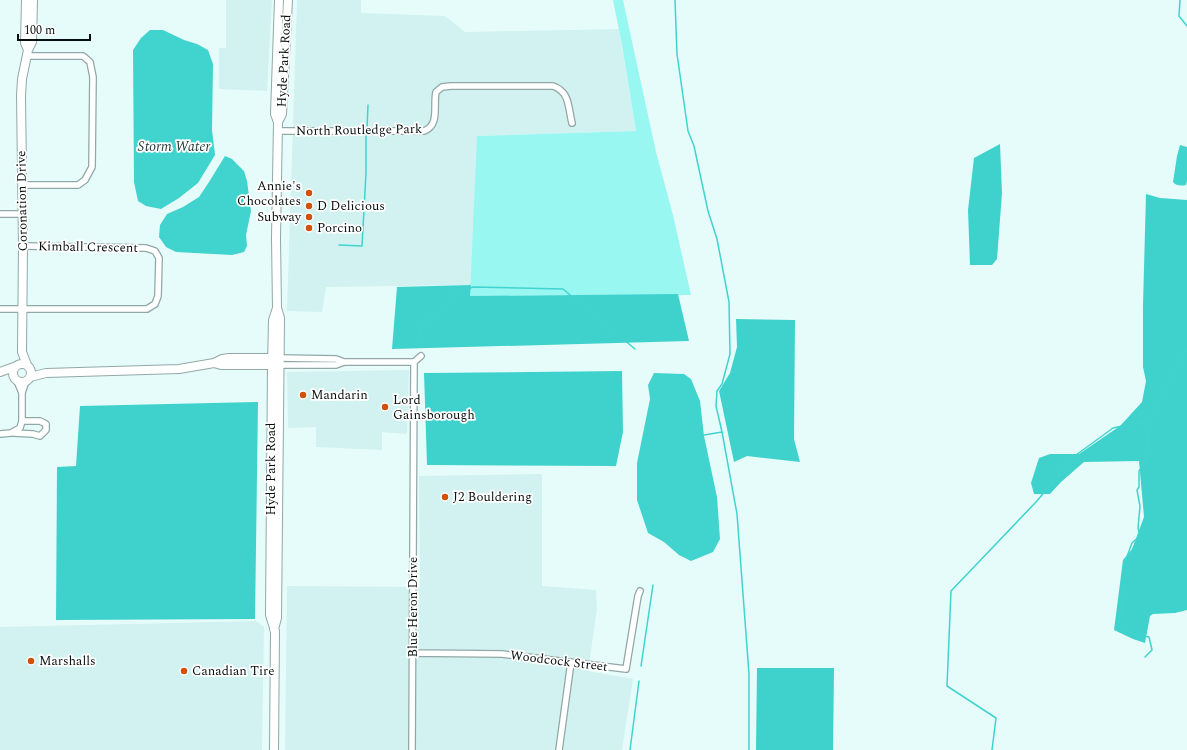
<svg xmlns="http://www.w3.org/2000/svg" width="1187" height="750" font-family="Spectral,serif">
  <rect width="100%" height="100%" fill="#e5fcfb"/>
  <!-- built -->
  <path fill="#d1f2f0" d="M226,0H272L267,91L219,89V48H226Z
    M297,0H361V13L445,16L465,32L619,29L636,131L478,136L471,285L326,287L322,312L287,311Z
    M409,370L407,434L382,432V450L316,447V427L288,428L287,372Z
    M542,474V586L596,590L597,609L588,671L633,679L622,750H285L287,586L420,587L419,476Z
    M256,621L264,627L262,750H0V627Z"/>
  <!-- green -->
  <path fill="#99f7f2" d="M613,0H623L656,152L673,215L691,295L470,296L477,136L636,131L622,45Z"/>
  <!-- forest -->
  <path fill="#3fd2cc" d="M1000,144L1002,193L997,259L992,265H970L968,210L974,158Z
    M1146,194L1160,198L1187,200V610L1175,613L1153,614L1150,616L1145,643L1133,639L1114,630L1123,560L1132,549L1144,517L1139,461L1084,462L1061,482L1050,494H1034L1031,483L1039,458L1050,454H1079L1120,426L1142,402L1146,381L1143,367V305Z
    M471,285L470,296L678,294L689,341L392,349L397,287Z
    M736,319L795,320L794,439L800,462L747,456L734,462L719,391L730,373L737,347Z
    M622,371L623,432L616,466L427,465L424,373Z
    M258,402L255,619L56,620L57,467L76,466L80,406Z
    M757,668H834L833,750H756Z"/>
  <!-- water -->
  <path fill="#41d3ce" d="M150,30H163L184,40L197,44L208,50L213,64L212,130L215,155L198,183L179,198L161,209L146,206L138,201L134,182L133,50L141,38Z
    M1180,145L1187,147V181L1186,185C1181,186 1176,186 1173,182L1177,156Z
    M225,156L232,159L244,171L247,181L251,211L246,235L247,246L244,252L232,255L176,252L166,247L159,237L160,225L167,214L183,207L199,197L209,182Z
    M654,373L684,374L691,379L700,401L704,436L717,497L720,539L713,552L691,561L679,555L664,542L648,533L637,500V463L650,399L648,385Z"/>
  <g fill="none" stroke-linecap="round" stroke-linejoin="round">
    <!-- stream -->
    <path stroke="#41d3ce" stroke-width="1.5" d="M675,0L677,54L688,131L694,146L708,211L717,239L729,302L730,354L722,384L717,391L716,406L722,432L737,514L749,674V750
      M1180,0L1179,16L1187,26
      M367,129L368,105
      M339,245L362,246L366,173V133
      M422,343C413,320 433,319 446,308C449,305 452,298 454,294L473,287L563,289L635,349
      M704,435L722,432
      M1145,657L1152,650L1149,637L1137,635L1121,629L1119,624L1124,586L1130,570L1125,562L1132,543L1140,536L1138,528L1140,506L1137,490L1139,487V471L1144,464L1149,441L1146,421
      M641,666L653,585
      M630,750L639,681
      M992,750L996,718L947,686L951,591L1036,502L1076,455L1113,428L1146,421L1152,416L1166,385L1187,349"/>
    <!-- street casing -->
    <g stroke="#92a8a7" stroke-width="8">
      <path id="street" d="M278,131H424C440,125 433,106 436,92L442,87L451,86H553C570,92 568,107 572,123
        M22,185H78L85,180L92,167L93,77L90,62L83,56H27
        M0,214H23
        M0,309H147L155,304L158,296L159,258L155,251L146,248L23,246
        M279,358L336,359L344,362
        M414,362L421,356
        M279,365H336L344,362H414
        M17,381L22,393
        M14,433L33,434L40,436L46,430V424L40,421H22
        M0,434L11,433L20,428L22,421V393L26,381
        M412,653L502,654L626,669L638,596L640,591
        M412,750L414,362
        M559,750L571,662"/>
    </g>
    <!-- secondary casing -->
    <g stroke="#92a8a7" stroke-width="10">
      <path id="secondary" d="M26,0L25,43L28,50L22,79L21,96L23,246L22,352L27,365
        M28,50L32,42L33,0
        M278,122L282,114L288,0
        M214,363L221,365H277
        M13 373a9 9 0 1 1 18 0a9 9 0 1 1-18 0Z
        M0,372L14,367
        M30,377L46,373L179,369L214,363L222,359L229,358H276
        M274,629L277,618L280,318L277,308L276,238L278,122L275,114L279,0
        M274,750L275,631L270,615L272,365L273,320L277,308"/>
    </g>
    <!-- street -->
    <use href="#street" stroke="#fff" stroke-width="5.5"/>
    <!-- secondary -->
    <use href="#secondary" stroke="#fff" stroke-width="8"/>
  </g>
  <!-- markers -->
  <g fill="#d44f08" stroke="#fff" stroke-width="1.5">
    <circle cx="309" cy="193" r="4"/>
    <circle cx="309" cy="206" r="4"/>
    <circle cx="309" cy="217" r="4"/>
    <circle cx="309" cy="228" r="4"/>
    <circle cx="303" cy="395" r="4"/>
    <circle cx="385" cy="407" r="4"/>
    <circle cx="445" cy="497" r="4"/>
    <circle cx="31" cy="661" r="4"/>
    <circle cx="184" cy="671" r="4"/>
  </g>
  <g text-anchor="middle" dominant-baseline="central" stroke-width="3.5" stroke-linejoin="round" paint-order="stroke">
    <!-- street labels -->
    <g font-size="13" fill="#070f0e" stroke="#fff">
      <text transform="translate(284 61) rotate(-87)">Hyde Park Road</text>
      <text transform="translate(359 130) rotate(-1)">North Routledge Park</text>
      <text transform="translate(22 201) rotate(-91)">Coronation Drive</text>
      <text transform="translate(88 247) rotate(1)">Kimball Crescent</text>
      <text transform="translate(271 469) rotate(-90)">Hyde Park Road</text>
      <text transform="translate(413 607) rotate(-90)">Blue Heron Drive</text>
      <text transform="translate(559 661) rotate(7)">Woodcock Street</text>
    </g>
    <!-- poi labels -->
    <g font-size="13" fill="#070f0e" stroke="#fff" text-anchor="start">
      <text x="301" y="186" text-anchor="end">Annie's<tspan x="301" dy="15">Chocolates</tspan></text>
      <text x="317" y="206">D Delicious</text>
      <text x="301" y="217" text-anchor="end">Subway</text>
      <text x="317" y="228">Porcino</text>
      <text x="311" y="395">Mandarin</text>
      <text x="393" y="400">Lord<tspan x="393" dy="15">Gainsborough</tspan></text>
      <text x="453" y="497">J2 Bouldering</text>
      <text x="39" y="661">Marshalls</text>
      <text x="192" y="671">Canadian Tire</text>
    </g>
    <!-- water labels -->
    <g font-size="14" font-style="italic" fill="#233b39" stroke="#fff">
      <text x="174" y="146">Storm Water</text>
    </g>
  </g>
  <!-- scale -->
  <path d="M18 34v6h72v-6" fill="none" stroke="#070f0e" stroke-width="2"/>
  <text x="24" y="34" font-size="12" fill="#070f0e" stroke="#ffffff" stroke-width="3" paint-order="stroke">100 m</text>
</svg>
